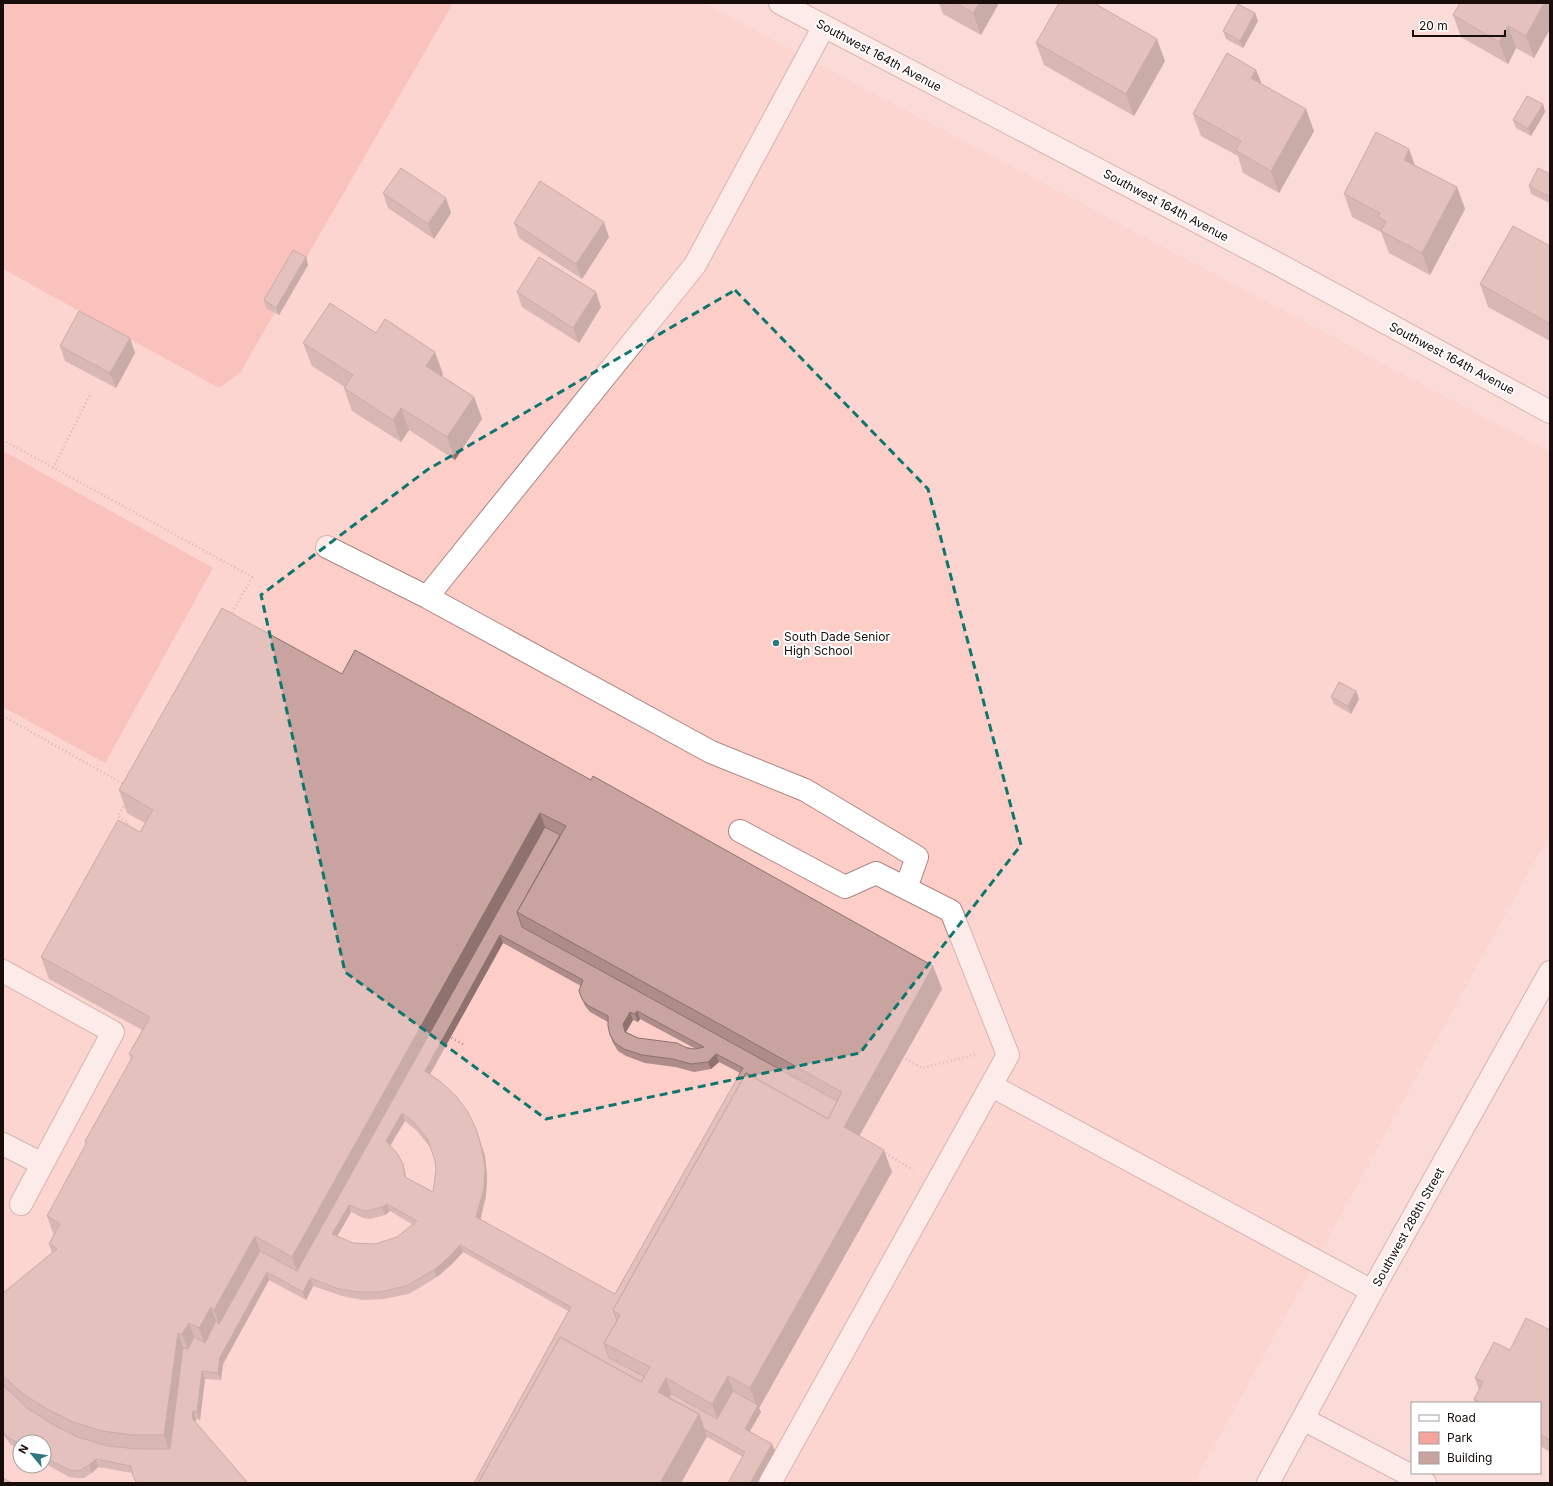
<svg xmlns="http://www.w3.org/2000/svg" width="1553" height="1486" font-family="Inter,sans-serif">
  <rect width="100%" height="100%" fill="#fbdbd7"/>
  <!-- built -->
  <path fill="#fdcdc8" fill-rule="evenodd" d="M3,3H704L1550,452V833L1194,1483H3ZM20,1442H44V1466H20Z"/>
  <!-- green -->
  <path fill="#f7a49c" d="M3,3H453L240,373L219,388L3,269Z
    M3,451L213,568L105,763L3,707Z"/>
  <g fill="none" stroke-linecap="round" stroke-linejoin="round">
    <!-- minor casing -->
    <g stroke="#ab8683" stroke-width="24">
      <path id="minor" d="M780,3L1278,264L1550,412
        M327,547L427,597L711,752L805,790L917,857L906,888
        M427,597L695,265L824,26
        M740,831L845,887L876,873L951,911L1008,1055L770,1483
        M3,971L113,1032L21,1204
        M992,1086L1372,1291
        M3,1144L42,1164
        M1303,1419L1425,1483
        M1268,1483L1372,1291L1550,972"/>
    </g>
    <!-- path -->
    <path stroke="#a8908c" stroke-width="2.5" stroke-dasharray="1 3" stroke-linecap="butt" d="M3,440L252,577L231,615
      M53,468L91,393
      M3,716L125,785
      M125,803L118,817L128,822L126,826
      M448,1036L464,1045
      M906,1059L922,1068L977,1054
      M882,1151L913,1170"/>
    <!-- minor -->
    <use href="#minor" stroke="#fff" stroke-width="22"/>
  </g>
  <!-- wall -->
  <path fill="#ad8c8a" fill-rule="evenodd" d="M939,3H999L981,35L943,14Z
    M1550,3V29L1534,58L1516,48L1508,64L1461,37L1453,15Z
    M1258,21L1243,48L1226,39L1223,31Z
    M1036,43L1165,61L1134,116L1044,65Z
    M1256,70L1261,83L1314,131L1279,193L1243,173L1238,156L1201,136L1193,114Z
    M1543,104L1545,112L1531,136L1516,128L1513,120Z
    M1415,165L1457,187L1465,209L1430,275L1389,253L1381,232L1352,217L1344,194Z
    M1550,174V203L1531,194L1529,186Z
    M383,193L446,198L451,213L434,239L388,208Z
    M514,223L609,237L582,279L519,238Z
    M1550,246V341L1488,307L1480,284Z
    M306,257L308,265L279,315L266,308L264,300Z
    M517,292L601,307L579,343L522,307Z
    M376,333L443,374L442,376L474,397L482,419L455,460L409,430L401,442L352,411L344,388L345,387L312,366L303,343Z
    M130,338L135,353L116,388L65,361L60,346Z
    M342,674L591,780L933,966L942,989L859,1136L892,1172L759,1408L761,1412L750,1431L775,1451L743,1457L707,1437L681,1483H474L568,1311L463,1252L453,1263L437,1277L409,1294L383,1299L362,1300L342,1296L313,1286L306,1300L269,1280L223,1364L221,1380L205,1379L200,1420L196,1419L195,1422L248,1483H136L132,1473L98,1467L92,1473L84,1478H77L69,1477L44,1463V1442H20V1450L10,1444L4,1436L3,1433V1293L52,1253L49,1244L54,1236L47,1216L86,1145L85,1141L131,1060L129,1054L142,1030L49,979L41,957L140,832L145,823L127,813L119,790ZM503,943L581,986L579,991L585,1006L590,1012L608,1022L610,1035L613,1043L618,1051L626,1056L645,1063L675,1067L694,1072L711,1069L719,1062L740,1073L615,1294L480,1220L486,1196L487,1176L485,1156L479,1137L476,1129L430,1074ZM640,1019L696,1049L638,1038L626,1032L633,1020L638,1022ZM405,1121L416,1130L430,1147L435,1161L436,1169L433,1192L406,1178L405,1172L403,1164L390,1146ZM390,1211L413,1225L397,1237L375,1244L353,1243L337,1236L351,1212L363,1218L370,1219L385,1215Z
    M1356,691L1359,699L1351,714L1334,704L1331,697Z
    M1550,1330V1452L1540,1446V1403H1475L1474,1399L1479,1390L1475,1378L1510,1350Z"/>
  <!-- shaded-wall -->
  <path fill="#8d7270" d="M979,3H999L981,35L973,13Z
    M1544,3H1550V29L1534,58L1526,36Z
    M1255,13L1258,21L1243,48L1240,41Z
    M1508,26L1516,48L1508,64L1499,42Z
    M1157,39L1165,61L1134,116L1126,94Z
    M1256,70L1265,92L1251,78Z
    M1543,104L1545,112L1531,136L1528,129Z
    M1306,109L1314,131L1279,193L1271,171Z
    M1409,149L1417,171L1404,160Z
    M1457,187L1465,209L1430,275L1422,253Z
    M446,198L451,213L434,239L428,224Z
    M604,222L609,237L582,279L576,264Z
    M306,257L308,265L279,315L276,308Z
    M596,292L601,307L579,343L573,328Z
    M130,338L135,353L116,388L110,373Z
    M435,352L443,374L434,388L426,366Z
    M474,397L482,419L455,460L447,437Z
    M401,408L409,430L401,442L393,420Z
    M1356,691L1359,699L1351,714L1348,706Z
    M540,813L548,835L300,1279L292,1257Z
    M500,935L503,943L428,1078L425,1071Z
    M933,966L942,989L852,1149L844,1127Z
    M637,1011L640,1019L638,1022L635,1014Z
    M630,1012L633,1020L626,1032H625L623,1024Z
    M716,1054L719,1062L711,1069L708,1062Z
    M402,1113L405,1121L388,1149L386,1141Z
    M476,1129L485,1156L487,1176L486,1196L479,1225L476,1217Z
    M884,1150L892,1172L759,1408L761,1412L747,1436L745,1429L757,1407L750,1388Z
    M403,1164L405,1172L407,1184L405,1177Z
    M387,1204L390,1211L385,1215L382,1207Z
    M349,1205L351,1212L334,1242L332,1234Z
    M255,1236L263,1258L222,1332L214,1310Z
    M460,1245L463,1252L453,1263L437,1277L434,1270Z
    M267,1272L269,1280L223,1364L221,1380L218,1373L220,1357Z
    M310,1278L313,1286L306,1300L303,1292Z
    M211,1307L219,1329L207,1350L199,1328Z
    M189,1323L197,1345L191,1357L182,1334Z
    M178,1333L186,1356L172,1457L164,1435Z
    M202,1371L205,1379L200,1420L197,1412Z
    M728,1376L736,1398L720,1426L712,1404Z
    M666,1378L674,1401L658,1392Z
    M193,1411L196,1419L195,1425L192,1418Z
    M699,1414L707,1436L681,1483H660Z
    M772,1444L775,1451L757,1483H750Z
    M96,1459L98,1467L92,1473L89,1465Z"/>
  <!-- building -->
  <path fill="#c9a3a0" stroke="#8d7270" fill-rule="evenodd" d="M956,3H979L973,13Z
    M1059,3H1094L1157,39L1126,94L1036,43Z
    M1460,3H1544L1526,36L1508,26L1499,42L1453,15Z
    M1238,4L1255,13L1240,41L1223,31Z
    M1227,53L1256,70L1251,78L1306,109L1271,171L1235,150L1241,141L1193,114Z
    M1527,96L1543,104L1528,129L1513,120Z
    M1376,132L1409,149L1404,160L1457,187L1422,253L1381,231L1386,221L1378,217L1380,213L1344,194Z
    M401,168L446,198L428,224L383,193Z
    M1538,168L1550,174V197L1529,186Z
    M540,181L604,222L576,264L514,223Z
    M1513,226L1550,246V324L1480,284Z
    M293,250L306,257L276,308L264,300Z
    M539,257L596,292L573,328L517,292Z
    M330,303L376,333L385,319L435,352L426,366L474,397L447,437L401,408L393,420L344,388L353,375L303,343Z
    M79,311L130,338L110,373L60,346Z
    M222,608L342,674L355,650L591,780L593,776L933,966L844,1127L884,1150L750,1388L728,1376L712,1404L666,1378L658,1392L699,1414L660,1483H478L560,1337L641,1382L650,1367L604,1343L620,1315L613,1310L746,1073L828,1119L842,1092L517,912L566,826L540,813L292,1257L255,1236L214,1310L211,1307L199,1328L189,1323L182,1334L178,1333L164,1435H133L102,1431L73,1422L47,1409L22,1393L3,1376V1293L57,1249L49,1244L60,1224L47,1216L87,1142L85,1141L133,1056L129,1054L150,1017L41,957L118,820L140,832L153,810L119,790Z
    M1339,682L1356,691L1348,706L1331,697Z
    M545,827L560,835L517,912L522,927L837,1101L828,1119L746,1073L613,1310L617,1321L604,1343L609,1358L645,1377L641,1382L560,1337L478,1483H474L571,1307L460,1245L450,1256L434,1270L406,1286L380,1292H359L339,1289L310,1278L303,1292L267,1272L220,1357L218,1373L202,1371L197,1412L193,1411L192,1418L248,1483H137L133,1476L131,1466L96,1459L89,1465L81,1470L74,1471L67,1469L44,1457V1442H20V1444L7,1437L3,1431V1384L6,1388L27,1408L52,1424L78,1437L107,1446L138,1449H170L183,1348L188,1349L194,1337L205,1343L216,1321L219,1324L260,1251L297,1271ZM500,935L583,980L579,991L582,999L587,1005L608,1016V1026L610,1035L615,1043L624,1049L642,1055L673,1059L691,1064L708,1062L716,1054L743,1068L615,1294L476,1217L484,1188L485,1168L482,1149L476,1129L468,1112L456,1096L441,1082L425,1071ZM637,1011L704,1047L695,1049L687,1048L677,1043L638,1038L625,1032L623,1024L630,1012L635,1014ZM402,1113L414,1122L428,1140L435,1161L436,1169L433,1192L405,1177L403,1164L397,1153L386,1141ZM387,1204L417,1221L397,1237L375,1244L353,1243L332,1234L349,1205L361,1210L367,1211L382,1207Z
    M1526,1318L1550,1330V1440L1540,1434V1403H1481L1474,1399L1483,1382L1475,1378L1494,1342L1510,1350Z
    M733,1391L758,1405L745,1429L772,1444L750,1483H728L745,1452L704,1429L699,1414L669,1398L671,1393L717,1419Z
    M3,1478L12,1483H3Z"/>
  <!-- marked area -->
  <path d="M0 0H1553V1486H0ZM735,290L928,489L1021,845L860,1053L546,1119L345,972L261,595L427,470Z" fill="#fbdbd7" fill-opacity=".55" fill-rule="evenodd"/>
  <path fill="none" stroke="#0f766e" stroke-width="3" stroke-dasharray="8 5" stroke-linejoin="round" d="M735,290L928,489L1021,845L860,1053L546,1119L345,972L261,595L427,470Z"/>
  <!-- markers -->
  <circle fill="#307880" stroke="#fff" stroke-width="1.5" cx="776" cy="643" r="4"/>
  <g text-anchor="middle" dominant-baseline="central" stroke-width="4" stroke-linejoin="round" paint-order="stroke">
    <!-- street labels -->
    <g font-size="12" fill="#190d0b" stroke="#fff">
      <text transform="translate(879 55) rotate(28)">Southwest 164th Avenue</text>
      <text transform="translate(1166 205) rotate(28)">Southwest 164th Avenue</text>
      <text transform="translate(1452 358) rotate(28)">Southwest 164th Avenue</text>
      <text transform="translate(1408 1227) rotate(-61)">Southwest 288th Street</text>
    </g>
    <!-- poi labels -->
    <g font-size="12" fill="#190d0b" stroke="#fff" text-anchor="start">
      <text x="784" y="636">South Dade Senior<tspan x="784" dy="14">High School</tspan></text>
    </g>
  </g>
  <!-- border -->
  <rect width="1553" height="1486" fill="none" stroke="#190d0b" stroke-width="8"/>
  <!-- legend -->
  <rect x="1411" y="1402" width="130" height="72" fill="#ffffff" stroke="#a39e9d"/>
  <rect x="1419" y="1415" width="20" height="6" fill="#ffffff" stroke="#a39e9d"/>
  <text x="1447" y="1422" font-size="12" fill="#190d0b">Road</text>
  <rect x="1419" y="1432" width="20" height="12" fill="#f7a49c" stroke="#a39e9d"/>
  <text x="1447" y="1442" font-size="12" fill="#190d0b">Park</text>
  <rect x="1419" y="1452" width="20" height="12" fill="#c9a3a0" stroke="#a39e9d"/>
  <text x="1447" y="1462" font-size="12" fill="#190d0b">Building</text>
  <!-- north arrow -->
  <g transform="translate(32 1454) rotate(299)"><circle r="19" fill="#ffffff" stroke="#a39e9d"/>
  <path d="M0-3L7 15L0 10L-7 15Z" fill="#307880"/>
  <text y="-6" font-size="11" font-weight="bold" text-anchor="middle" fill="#190d0b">N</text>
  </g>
  <!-- scale -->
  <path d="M1413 30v6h92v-6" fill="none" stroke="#190d0b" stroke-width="2"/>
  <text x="1419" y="30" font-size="12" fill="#190d0b" stroke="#ffffff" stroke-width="3" paint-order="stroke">20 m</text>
</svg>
